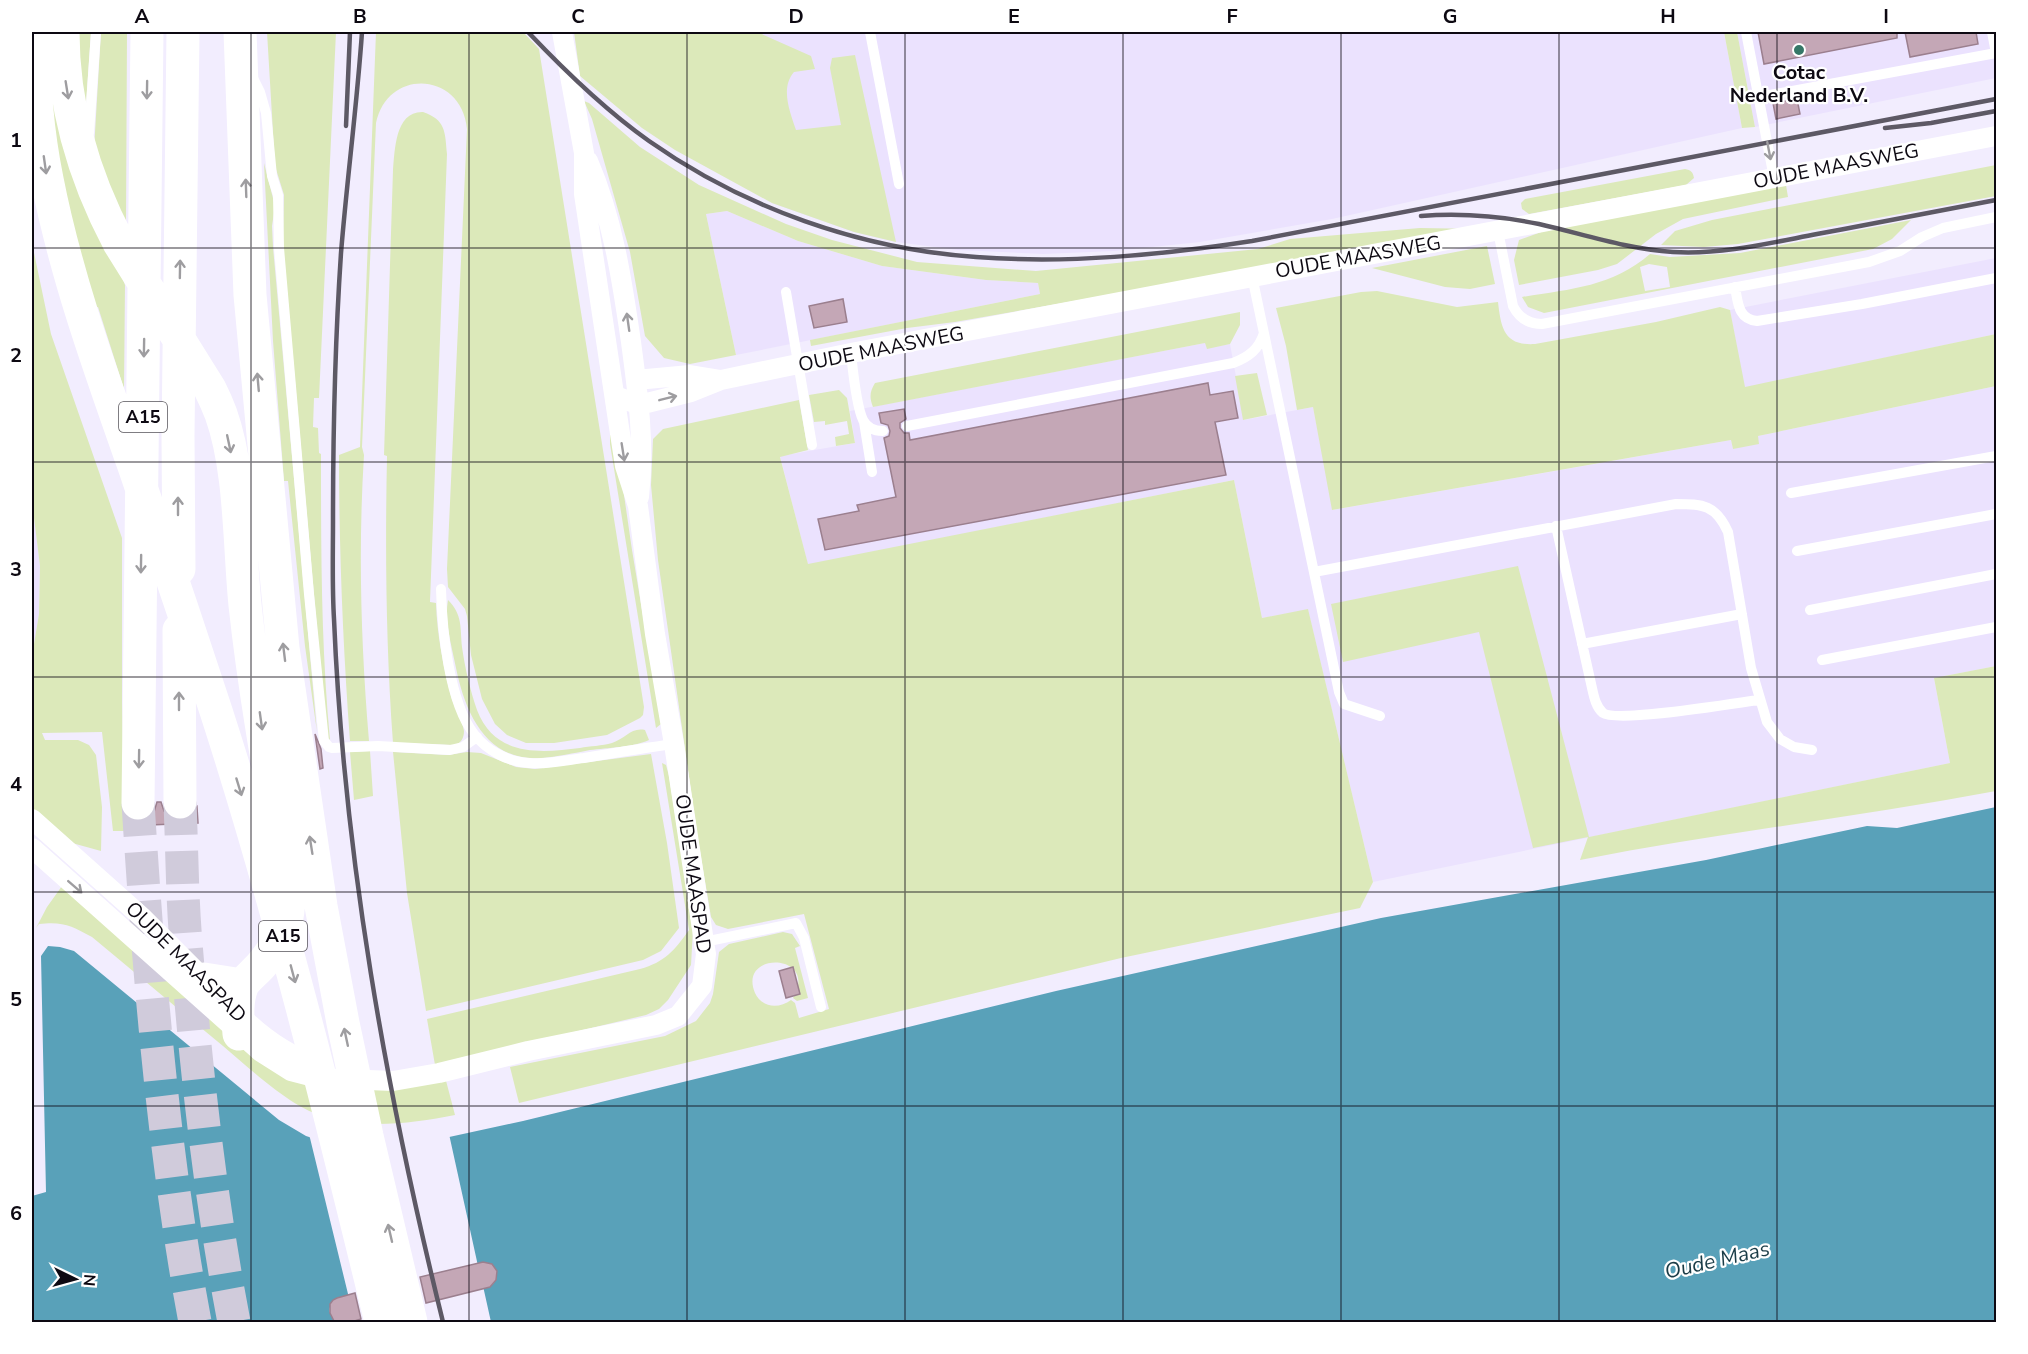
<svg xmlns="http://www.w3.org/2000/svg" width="2028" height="1354" font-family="'Nunito Sans',sans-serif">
  <rect width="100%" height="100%" fill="#f2edfe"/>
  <!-- built -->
  <path fill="#ebe2fe" d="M677,32H1724L1742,128L1332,219L1200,242L1114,251L1043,254L958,250L896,242L854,232L772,203Z
    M1737,32H1996V78L1755,127Z
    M727,211L798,241L882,266L986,280L1038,283L1040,294L736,355L706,214Z
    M1996,258V334L1744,388L1730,310Z
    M1205,343L1207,348L1230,344L1244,420L1313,407L1333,510L1731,440L1733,449L1758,436L1996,386V666L1934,678L1950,763L1373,882L1308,610L1262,618L1234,480L808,565L780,456L855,443L850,411Z
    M32,502L40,566L39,614L32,656Z"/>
  <!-- green -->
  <path fill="#dce9ba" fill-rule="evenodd" d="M71,32H91L84,133Z
    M101,32H127L126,224L94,149Z
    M267,32H336L319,398H314L313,427L318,428L319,453L321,454C321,549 321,645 330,740L328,738L324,707L283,246L284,195L275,166Z
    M376,32H523L539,49L644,707L643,715L640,718L607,735L554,743H526L507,735L495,724L482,699L471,655L467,616L465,609L448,587L447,569L467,129C462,72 388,67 376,123L362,447L364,455C358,551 361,645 369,741H350C343,645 339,551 339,455L360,447Z
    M574,32H757L811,56L815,69L794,72C780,88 790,112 796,130L841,125L830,68L832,58L855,55L896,242L854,232L772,203L675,150L642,128L580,76Z
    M1724,32H1737L1755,127L1742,128Z
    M45,50L125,285L124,389L98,307L93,308L57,161Z
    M584,101L589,103L640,147L699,185L786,224L832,240L917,262L1036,271L1258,249L1290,239L1420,228L1482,229L955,322L907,328L811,346L810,340L1040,294L1038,283L986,280L882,266L798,241L727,211L706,214L736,355L690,364L664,358L645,336L630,252L592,119Z
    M423,112C446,120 445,132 447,154L430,602L436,603C437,634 443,665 451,696C454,707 462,719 464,731C464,738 461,743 455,745L393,743C386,647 385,552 387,456L384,455L393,170C395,150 395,111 423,112Z
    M264,163L275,206L272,226L273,247L317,732L305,646L288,481H284L273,341Z
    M1996,165V196L1738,244L1704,247L1661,245L1675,231L1712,220Z
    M1685,169C1691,170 1693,172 1694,178L1686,185L1529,214L1522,209L1521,203L1525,199Z
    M1786,185L1788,197L1683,219L1656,234L1617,264L1598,270L1519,285L1514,260L1519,240L1544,231Z
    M1911,220L1892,239L1873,249L1544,313L1528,307L1522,297C1570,289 1612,287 1650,254L1670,257L1740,253ZM1649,264L1667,267L1670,287L1645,291L1640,267Z
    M32,243L51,334L122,538V702L125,831H113L102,732L42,733L45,740H78L89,745L96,755L102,807L101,851L72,843L32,811V656L39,614L40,566L32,502Z
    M1487,246L1495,284L1470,289L1445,287L1372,268Z
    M1377,291L1457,307L1498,302C1501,328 1504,346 1535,344L1656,322L1720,307L1730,310L1745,387L1996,334V386L1758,436L1759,444L1733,449L1731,440L1332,510L1313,407L1297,410L1286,346L1276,308L1361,292Z
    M1240,312V325L1230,344L1207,349L1205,343L873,407C869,397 870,391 875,383Z
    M1257,373L1267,415L1243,420L1235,376Z
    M839,390L847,398L855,443L836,446L835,437L849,434L847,421L825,425V421L814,422L809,395Z
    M799,400L808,450L780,457L808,564L1234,480L1262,618L1308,609L1373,882L1360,908L1121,958L519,1103L510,1067L665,1036L696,1021L710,1003L713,994L719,952L729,944L783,932L792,934L800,946L795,948L808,998L797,1001L793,998C820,953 737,950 755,993C762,1008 779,1009 791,1000L795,1003L799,1018L829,1009L804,914L728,929L716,925L711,917L697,833L658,560L651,485L653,439L663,429Z
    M615,433L632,550L661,724L656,728L610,444V434Z
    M1518,566L1589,837L1950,763L1934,678L1996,666V791C1858,817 1718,833 1580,860L1588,837L1533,848L1479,632L1343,662L1331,604Z
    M448,600C463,615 460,628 462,647C465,668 470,690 477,710C495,757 540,753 580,748C590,746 602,746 612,743C625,739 631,727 645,730L649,740C635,747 607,748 590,750C574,753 557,757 541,758C486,762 465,712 456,668C452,647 444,621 448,600Z
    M370,751L373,796L354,800L350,752Z
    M393,752L448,755L467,752L481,753L516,767L535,769L651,754L667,843L679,928L661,951L643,960L426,1011L407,893Z
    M662,763L666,765L669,776L693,929L691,965L668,1000L659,1009L646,1015L435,1065L427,1019L640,969C665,962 674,951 689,930Z
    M62,886L193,1002L254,1059L290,1078L444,1073L455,1115C415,1123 368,1129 328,1118C290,1108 253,1071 223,1046C179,1010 136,973 92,937C72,926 63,921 39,924L36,928L47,907Z"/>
  <!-- water -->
  <path fill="#59a1b9" d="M1996,807V1322H348L490,1287C501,1278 498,1264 483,1262L337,1298C327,1305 327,1316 338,1322H32V1196L46,1192L41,956L48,946L60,947L74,951L279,1120L306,1136L334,1145L364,1147L440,1139L523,1121L1056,991L1381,918L1706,860L1867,826L1897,828Z"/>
  <!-- pier -->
  <path fill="#f2edfe" d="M309,1134L334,1143L364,1144L449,1134L478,1266L349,1298Z
    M483,1286L491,1322H356L354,1318Z"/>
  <!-- building -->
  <path fill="#c4a7b6" stroke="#9b7f8e" stroke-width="1.5" d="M1758,32H1897V38L1764,64Z
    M1905,32H1976L1978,44L1910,57Z
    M1797,99L1800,114L1776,119L1773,103Z
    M843,299L847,322L814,328L809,306Z
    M1208,383L1210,395L1233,391L1238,418L1215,422L1226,475L825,550L818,519L859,511L857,505L896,497L884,438L889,436L890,431L888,425L881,423L879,413L904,409L906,419L900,423V428L904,433H909L910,440Z
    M315,734L321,749L323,768L320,769Z
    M157,802H161L164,811L170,818L180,821L190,818L197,807L198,823L125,826L124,815L129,819L137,822L147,820L154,812Z
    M793,967L800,994L786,998L779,971Z
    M483,1262L492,1264L497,1271L496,1280L490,1287L426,1303L420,1277Z
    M355,1293L361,1319L348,1323L334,1321L330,1313V1304L333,1300L337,1298Z"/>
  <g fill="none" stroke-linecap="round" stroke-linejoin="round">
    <!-- highway-tunnel -->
    <path stroke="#d0cbdb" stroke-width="33" stroke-dasharray="33 16" stroke-linecap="butt" d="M180,802C182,849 182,896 186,943C196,1070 210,1197 234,1322
      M138,803C149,977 163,1151 195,1322"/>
    <!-- lane -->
    <path stroke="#fff" stroke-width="10" d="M870,32L899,184
      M1746,32L1774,178
      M1992,32L1996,53
      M253,78L260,92L266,113L272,176L278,195L279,248L309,594L324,741L329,747L332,748L378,746L450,750L463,747L477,737
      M1759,97L1996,53
      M89,133L96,32
      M1498,231L1513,306C1519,318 1528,324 1542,324L1869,262L1900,251L1922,237L1943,228L1996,217
      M1252,276L1339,692L1344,704L1380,716
      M1735,287C1738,303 1738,319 1757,321L1862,304L1996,278
      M786,292L812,445
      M851,353C853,371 856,405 863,420C867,428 875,431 883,431
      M864,422L872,472
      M907,426L1233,363C1249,357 1259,349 1264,333
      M1791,493L1996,456
      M1556,526L1592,688C1594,697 1596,707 1603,713C1617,723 1736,703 1759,700
      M1797,551L1996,514
      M1314,572L1676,504C1703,504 1716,505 1728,532L1751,668L1767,722L1780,739L1794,747L1812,750
      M441,589C442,630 449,702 474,734C487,751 509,762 529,763C548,765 566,760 584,758C614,753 644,748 674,744
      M1810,610L1996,574
      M1582,644L1742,614
      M1822,660L1996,627
      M704,942L796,923L804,938L821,1007"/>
    <!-- street -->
    <path stroke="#fff" stroke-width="20" d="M588,161C613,219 622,280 631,342C638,394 645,445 639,497
      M636,380L690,375L721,380
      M616,396L639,405L691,392L721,380L851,353L1996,136
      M32,819L143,918L211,986
      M32,848L261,1052L291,1071L318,1078L393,1081L439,1073L528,1051L656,1025L678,1016L702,986L706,954L704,942L674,744L655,634L638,506L625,466L619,427L584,194V153L562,32
      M242,1017C265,1040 290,1056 320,1067"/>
    <!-- highway -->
    <path stroke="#fff" stroke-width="33" d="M32,32C34,81 37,131 47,179C67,281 103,378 137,475C164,554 190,632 216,711C281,912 331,1118 381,1322
      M63,32C63,106 84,177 119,243L210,389C214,397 218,406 221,414C241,470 239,546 245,605C255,697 272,789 288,881C291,916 286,935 263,963C257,971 245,979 242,987C236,1002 238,1019 239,1034
      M240,32L250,295L283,648L321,906L343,1023L367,1136L411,1322
      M179,569L178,436L183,32
      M179,630L180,802
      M138,803L147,32
      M204,979L242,985"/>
    <!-- rail -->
    <path stroke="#5d5965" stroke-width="4.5" d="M362,32C357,105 347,179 341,253C335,342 333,432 333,521C333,554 332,586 334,619C344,857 386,1092 443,1322
      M528,32C565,71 605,110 649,141C744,208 860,249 976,257C1068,264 1161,255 1252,241L1996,99
      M346,126L350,32
      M1885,128L1931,123L1996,111
      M1421,216C1461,213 1500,216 1539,224C1583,234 1627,249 1673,252C1721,255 1770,243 1817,234C1877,223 1937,211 1996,200"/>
  </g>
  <!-- one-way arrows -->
  <defs><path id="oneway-shaft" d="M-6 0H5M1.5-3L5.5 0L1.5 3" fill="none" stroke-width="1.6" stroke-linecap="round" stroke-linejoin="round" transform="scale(1.5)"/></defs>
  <g stroke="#9e9da0">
    <use href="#oneway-shaft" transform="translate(67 90) rotate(81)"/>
    <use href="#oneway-shaft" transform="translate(147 90) rotate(91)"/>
    <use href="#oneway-shaft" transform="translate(1769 151) rotate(79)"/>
    <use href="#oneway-shaft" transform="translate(45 165) rotate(82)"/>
    <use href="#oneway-shaft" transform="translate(246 188) rotate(-92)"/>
    <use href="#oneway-shaft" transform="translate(180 269) rotate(-89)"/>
    <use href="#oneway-shaft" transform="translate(628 322) rotate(-98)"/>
    <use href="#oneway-shaft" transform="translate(144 348) rotate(91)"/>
    <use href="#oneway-shaft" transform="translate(258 382) rotate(-95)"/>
    <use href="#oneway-shaft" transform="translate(668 398) rotate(-14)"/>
    <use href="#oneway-shaft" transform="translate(229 444) rotate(78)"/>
    <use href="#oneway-shaft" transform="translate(623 452) rotate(81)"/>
    <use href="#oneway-shaft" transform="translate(178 506) rotate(-90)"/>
    <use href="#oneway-shaft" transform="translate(141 564) rotate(91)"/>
    <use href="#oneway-shaft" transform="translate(284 652) rotate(-97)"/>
    <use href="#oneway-shaft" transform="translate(179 701) rotate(-90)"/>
    <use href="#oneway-shaft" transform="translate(261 721) rotate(82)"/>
    <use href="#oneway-shaft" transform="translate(139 759) rotate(91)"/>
    <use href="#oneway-shaft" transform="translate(239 787) rotate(73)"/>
    <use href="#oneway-shaft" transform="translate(311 845) rotate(-99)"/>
    <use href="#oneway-shaft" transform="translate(75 887) rotate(41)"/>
    <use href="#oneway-shaft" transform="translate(293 974) rotate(75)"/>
    <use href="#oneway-shaft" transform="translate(346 1037) rotate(-102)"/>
    <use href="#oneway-shaft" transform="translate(390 1233) rotate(-103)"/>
  </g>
  <!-- grid -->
  <path fill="none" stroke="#0d0912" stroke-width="1.5" stroke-opacity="0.55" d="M251,32V1322M469,32V1322M687,32V1322M905,32V1322M1123,32V1322M1341,32V1322M1559,32V1322M1777,32V1322M32,248H1996M32,462H1996M32,677H1996M32,892H1996M32,1106H1996"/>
  <!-- markers -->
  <circle fill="#357767" stroke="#fff" stroke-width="2" cx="1799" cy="50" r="6"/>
  <g text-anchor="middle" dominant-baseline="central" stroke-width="4.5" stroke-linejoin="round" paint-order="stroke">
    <!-- shield labels -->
    <g fill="#fff" stroke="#565359" stroke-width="1.5">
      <rect x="119" y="402" width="48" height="30" rx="4.5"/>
      <rect x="259" y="921" width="48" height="30" rx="4.5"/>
    </g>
    <g font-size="18" font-weight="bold" fill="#0d0912">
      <text x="143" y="417">A15</text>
      <text x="283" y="936">A15</text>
    </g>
    <!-- poi labels -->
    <g font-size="20" font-weight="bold" fill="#0d0912" stroke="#fff">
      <text x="1799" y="72">Cotac<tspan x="1799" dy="23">Nederland B.V.</tspan></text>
    </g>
    <!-- street labels -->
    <g font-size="20" fill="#0d0912" stroke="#fff">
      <text transform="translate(1836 166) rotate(-11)">OUDE MAASWEG</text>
      <text transform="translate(1358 257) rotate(-10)">OUDE MAASWEG</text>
      <text transform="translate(881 349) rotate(-11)">OUDE MAASWEG</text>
      <text transform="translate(693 874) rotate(82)">OUDE MAASPAD</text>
      <text transform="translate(186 962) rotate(45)">OUDE MAASPAD</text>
    </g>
    <!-- water labels -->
    <g font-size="21" font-style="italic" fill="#1a3c47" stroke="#fff">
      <text transform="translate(1717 1260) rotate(-13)">Oude Maas</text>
    </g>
  </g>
  <!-- border -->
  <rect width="2028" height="1354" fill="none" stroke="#ffffff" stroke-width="66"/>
  <!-- north arrow -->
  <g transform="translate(75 1279) rotate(95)" stroke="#ffffff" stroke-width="4.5" paint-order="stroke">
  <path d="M0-4.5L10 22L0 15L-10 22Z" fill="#0d0912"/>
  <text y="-9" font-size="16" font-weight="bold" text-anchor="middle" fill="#0d0912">N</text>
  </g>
  <rect x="33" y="33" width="1962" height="1288" fill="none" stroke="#0d0912" stroke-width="2"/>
  <g font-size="20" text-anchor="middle" font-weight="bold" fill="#0d0912">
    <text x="142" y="23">A</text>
    <text x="360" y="23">B</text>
    <text x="578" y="23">C</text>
    <text x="796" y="23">D</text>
    <text x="1014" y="23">E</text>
    <text x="1232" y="23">F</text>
    <text x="1450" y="23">G</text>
    <text x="1668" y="23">H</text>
    <text x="1886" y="23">I</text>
    <text x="16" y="147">1</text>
    <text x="16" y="362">2</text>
    <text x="16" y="576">3</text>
    <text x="16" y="791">4</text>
    <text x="16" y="1006">5</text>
    <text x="16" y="1220">6</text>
  </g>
</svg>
